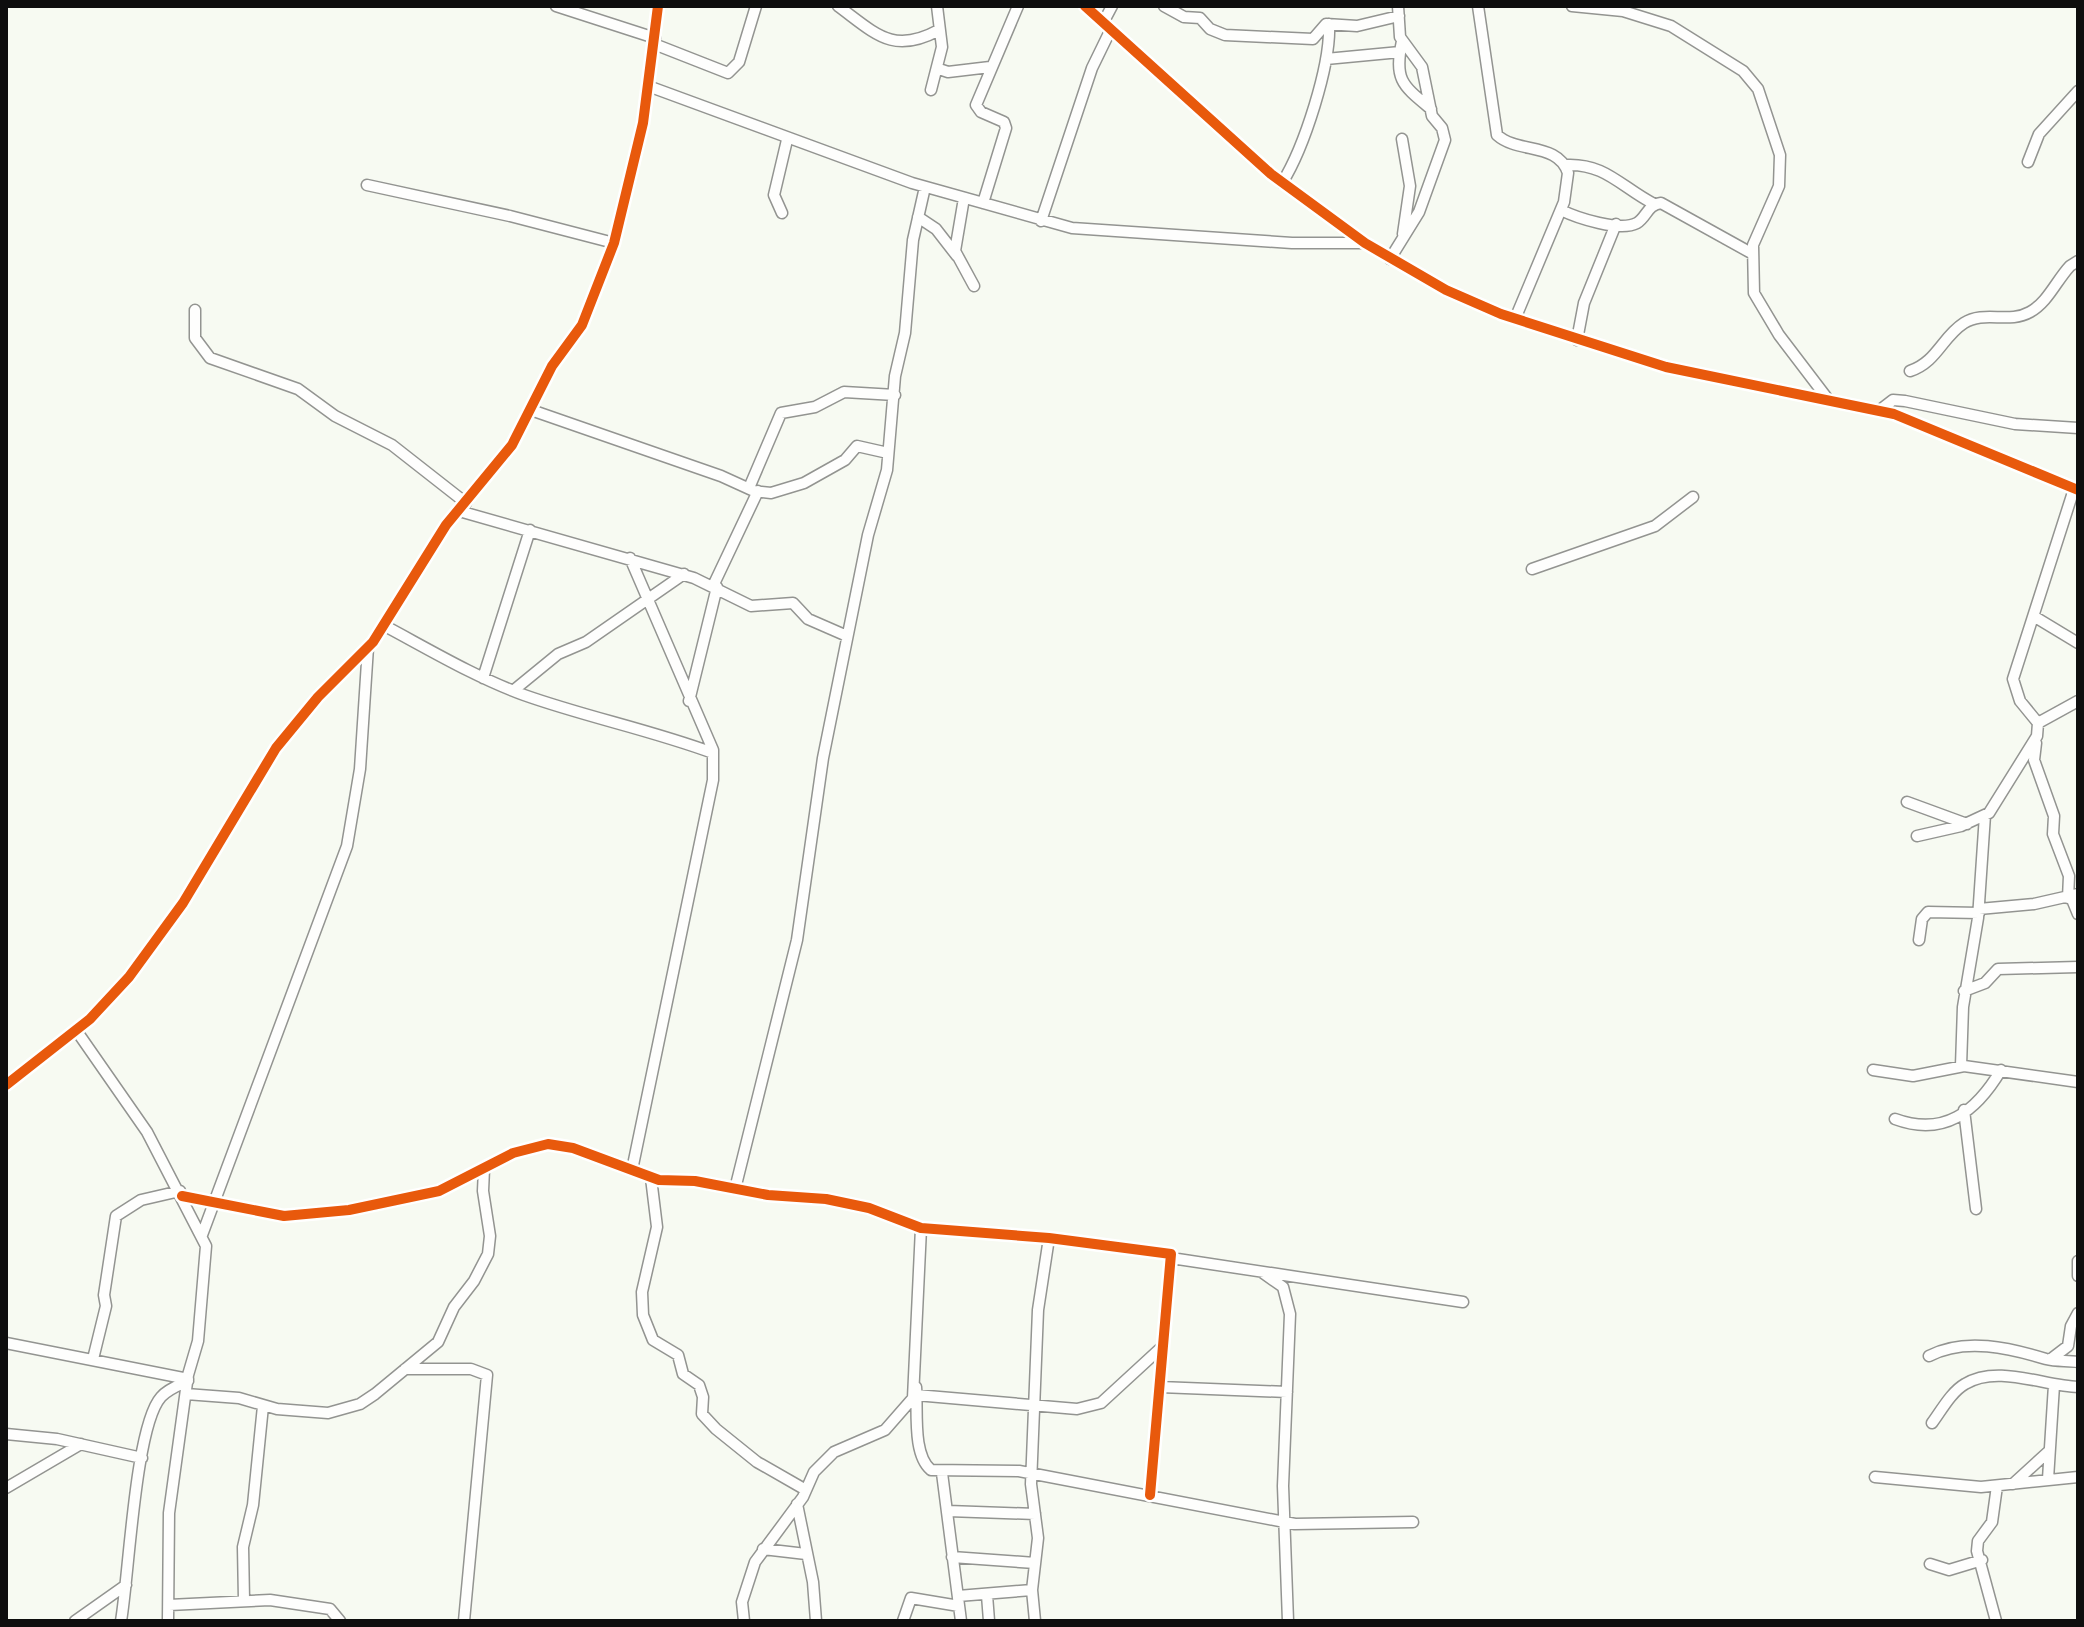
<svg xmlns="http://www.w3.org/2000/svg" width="2084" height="1627" font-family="Spectral,serif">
  <rect width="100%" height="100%" fill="#f7faf2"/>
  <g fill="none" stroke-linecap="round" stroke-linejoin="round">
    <!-- street casing -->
    <g stroke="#939491" stroke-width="13">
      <path id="street" d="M556,6L655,38
        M838,6C876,34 893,55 939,30
        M1085,6L1271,174L1365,243L1446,290L1501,314L1666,367L1894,414L2078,490
        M1164,6L1184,17L1200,18L1210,29L1225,35L1313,39L1326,24L1357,26L1399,16
        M1478,6L1497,135C1518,154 1558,142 1568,173L1564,202L1515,319
        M1572,6L1623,11L1671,26L1743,71L1758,89L1780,155L1779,186L1753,245L1754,293L1779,335L1827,398
        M1103,23L1112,6
        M1402,41C1394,80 1402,85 1431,109
        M654,44L728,73L739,62L756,6
        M1326,59L1400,52
        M939,69L948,72L990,67
        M648,86L912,183L1072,228L1292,243H1363
        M931,90L942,47L937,6
        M1402,139L1410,186L1403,234
        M2028,162L2039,134L2078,91
        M1566,165C1605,163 1621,187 1654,204
        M1282,183C1304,148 1331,65 1329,24
        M367,185L510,216L614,243
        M964,198L955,251L974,286
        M983,203L1006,128L1004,122L981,112L976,105L1018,6
        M1561,210C1577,218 1620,232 1637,223C1647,217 1647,205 1661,203L1753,254
        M782,213L774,195L787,140
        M918,217L936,229L957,256
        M1041,221L1092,68L1111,29
        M1390,259L1419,212L1445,140L1442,128L1432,116L1422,67L1400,37L1398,6
        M195,310V338L210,358L298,389L335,416L392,445L466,503
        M1577,340L1584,303L1616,224
        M1910,371C1937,362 1942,337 1964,323C1984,310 2009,324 2030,312C2048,302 2056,281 2070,266L2078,261
        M531,410L721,476L754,491L771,493L804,483L845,460L857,446L888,453
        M1880,410L1893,400L1905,401L2015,424L2078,428
        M749,488L781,413L815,407L844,392L895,395
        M459,511L694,578L751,606L793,603L808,619L847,636
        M630,558L713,750V780L632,1170
        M1532,569L1655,526L1693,497
        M713,586L758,491
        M2035,617L2078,643
        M385,626C430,650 475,677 524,695C586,717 651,730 713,753
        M483,678L530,530
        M514,690L558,654L586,642L684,574
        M689,701L717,587
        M2038,723L2078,701
        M2036,743L2034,760L2054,816L2053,834L2069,876L2068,898
        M1907,802L1967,824
        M1917,836L1961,826L1989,813L2037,736L2038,723L2020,701L2013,679L2074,489
        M2071,897L2078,914
        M1979,909L2034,904L2078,894
        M1919,940L1922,919L1928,912L1979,913
        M1964,991L1985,983L1998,969L2078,967
        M76,1030L147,1132L206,1246L198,1341L188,1375L169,1513L168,1621
        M1961,1066L1963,1007L1978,918L1985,815
        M1873,1070L1913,1076L1964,1066L2078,1082
        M6,1085L90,1019L129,977L183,903L276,748L318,697L373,642L446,525L512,445L552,366L582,325L614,243L643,123L658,6
        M1964,1110L1976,1209
        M1895,1119C1944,1137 1976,1112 2001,1070
        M651,1178L657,1227L642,1292L643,1315L653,1340L678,1355L683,1374L699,1385L703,1397L702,1414L716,1429L757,1462L806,1490
        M735,1189L797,940L823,758L868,535L887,470L895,376L905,333L913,240L925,187
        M182,1196L284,1216L349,1210L439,1191L513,1153L548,1144L573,1148L659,1180L695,1181L768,1195L826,1199L869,1208L921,1228L1049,1238L1171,1254L1150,1495
        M202,1235L347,846L360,769L368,647
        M1171,1258L1463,1302
        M2078,1261V1276
        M1263,1273L1283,1287L1290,1314L1283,1486L1288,1621
        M6,1343L188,1379
        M1929,1356C1965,1337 2010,1348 2046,1359C2057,1362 2068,1360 2078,1362
        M93,1359L106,1306L104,1295L116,1216L141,1200L180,1191
        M2051,1359L2068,1346L2071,1326L2078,1313
        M405,1369H471L487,1375L464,1621
        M916,1387C918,1410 912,1454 931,1470L1019,1471L1295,1524L1413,1522
        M1160,1387L1287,1392
        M186,1394L239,1398L277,1409L328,1413L360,1404L375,1394L438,1342L454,1307L474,1281L488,1254L490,1236L483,1191L484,1169
        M916,1395L1077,1409L1101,1403L1163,1346
        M1932,1423C1941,1411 1951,1392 1965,1384C1997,1364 2044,1386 2078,1387
        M6,1434L57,1439L142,1458
        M942,1473L961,1621
        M1875,1477L1981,1487L2078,1477
        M2048,1479L2054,1385
        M2013,1484L2048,1452
        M6,1488L81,1444
        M797,1504L813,1582L816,1621
        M948,1511L1035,1514
        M763,1549L806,1554
        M952,1557L1035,1563
        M1930,1564L1949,1570L1982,1560
        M987,1595L989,1621
        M958,1596L1032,1590
        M244,1600L243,1547L253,1505L263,1406
        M169,1605L270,1600L330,1609L340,1621
        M75,1621L126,1585
        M121,1621C129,1575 135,1426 161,1397C168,1389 179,1385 188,1381
        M744,1621L742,1602L755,1562L803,1497L814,1472L834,1452L885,1430L913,1398L921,1228
        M903,1621L911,1598L959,1606
        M1035,1621L1032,1590L1038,1538L1031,1484L1038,1310L1049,1238
        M1996,1621L1977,1551L1978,1541L1992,1522L1997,1486"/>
    </g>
    <!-- street -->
    <use href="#street" stroke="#fefefd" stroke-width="10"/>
    <!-- cycleway casing -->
    <g stroke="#fff" stroke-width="15">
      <path id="cycleway" d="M1085,6L1271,174L1365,243L1446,290L1501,314L1666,367L1894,414L2078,490
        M6,1085L90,1019L129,977L183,903L276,748L318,697L373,642L446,525L512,445L552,366L582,325L614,243L643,123L658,6
        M182,1196L284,1216L349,1210L439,1191L513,1153L548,1144L573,1148L659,1180L695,1181L768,1195L826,1199L869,1208L921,1228L1049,1238L1171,1254L1150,1495"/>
    </g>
    <!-- cycleway -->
    <use href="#cycleway" stroke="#e8590c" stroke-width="10"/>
  </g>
  <!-- border -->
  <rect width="2084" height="1627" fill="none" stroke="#0e0e0e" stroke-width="16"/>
</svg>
